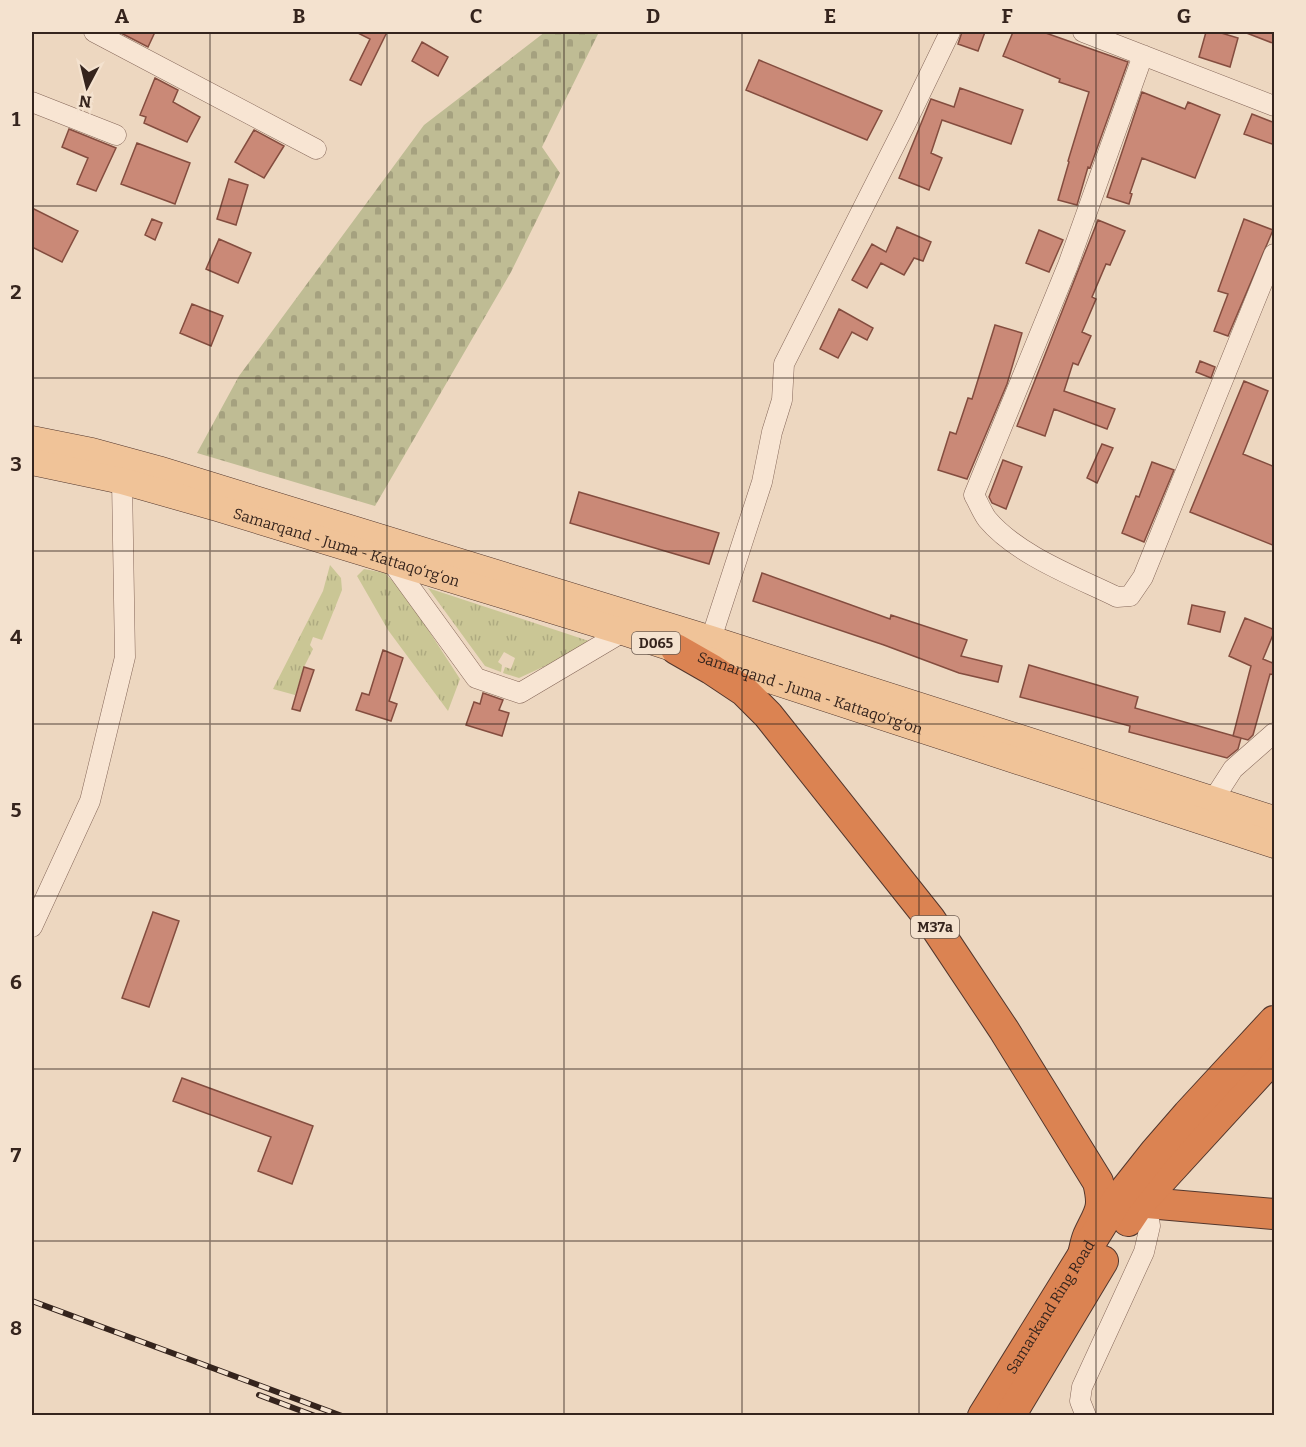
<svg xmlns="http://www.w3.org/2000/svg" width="1306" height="1447" font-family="Bitter,serif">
  <defs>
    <pattern id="grass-tufts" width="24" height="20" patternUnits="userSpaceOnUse" patternTransform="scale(1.5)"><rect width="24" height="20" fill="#cac695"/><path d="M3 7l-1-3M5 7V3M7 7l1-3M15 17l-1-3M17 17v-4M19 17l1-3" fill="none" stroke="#aeaa80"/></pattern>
    <pattern id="cemetery-stones" width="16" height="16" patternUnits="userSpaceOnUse" patternTransform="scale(1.5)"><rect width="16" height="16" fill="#bfbc94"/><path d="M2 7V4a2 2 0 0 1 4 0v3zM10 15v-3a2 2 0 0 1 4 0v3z" fill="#a5a17f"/></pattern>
  </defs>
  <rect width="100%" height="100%" fill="#edd7c0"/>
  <!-- grass -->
  <path fill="url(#grass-tufts)" d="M330,565L341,578L342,590L322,640L313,637L310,645L313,649L304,667L295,695L273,689L323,591Z
    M364,569L385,573L405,594L460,679L448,711L388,630L357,576Z
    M428,588L595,643L519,678L503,673L505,667L511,669L515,658L504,652L498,662L502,665L501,672L485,666Z"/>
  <!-- cemetery -->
  <path fill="url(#cemetery-stones)" d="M545,32H599L542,147L560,173L511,272L375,506L197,453L239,376L424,125Z"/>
  <!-- building -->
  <path fill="#ca8977" stroke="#844d3f" stroke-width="1.5" d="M119,32H155L148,47Z
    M356,32H387L361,85L350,80L370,39Z
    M962,32H985L978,51L958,44Z
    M1013,32H1043L1128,62L1090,168L1088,167L1077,205L1058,200L1069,162L1068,161L1089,92L1059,82L1060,79L1003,56Z
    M1206,32H1218L1238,38L1230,67L1199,57Z
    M1244,32H1275V44Z
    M422,42L448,57L438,76L412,61Z
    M759,60L882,111L867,140L746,90Z
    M155,78L178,90L173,102L200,117L187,142L144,123L146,117L140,115Z
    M960,88L1023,110L1011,144L942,120L931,153L942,158L929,190L899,178L931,99L954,107Z
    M1142,92L1185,109L1188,102L1220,115L1195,178L1142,158L1130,193L1132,194L1129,204L1107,197Z
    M1252,114L1275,123V145L1244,134Z
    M69,129L116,148L96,191L77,184L88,158L62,147Z
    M254,130L284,146L264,178L235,162Z
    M137,143L190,163L175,204L121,184Z
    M229,179L248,185L236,225L217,219Z
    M32,208L78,231L62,262L32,247Z
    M152,219L162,223L155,240L145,235Z
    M1244,219L1273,230L1228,336L1214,331L1228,294L1218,291Z
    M1098,220L1125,231L1110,265L1106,264L1092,297L1096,299L1082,332L1091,336L1078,365L1073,363L1064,391L1115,409L1107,429L1054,409L1045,436L1017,426Z
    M897,227L931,242L923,261L914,258L904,275L881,263L867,288L852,280L872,244L886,252Z
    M1039,230L1063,240L1049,272L1026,263Z
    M219,239L251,253L238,283L206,269Z
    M192,304L223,316L211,346L180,333Z
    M839,309L873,328L867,340L852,332L838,358L820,349Z
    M995,325L1022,333L1007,384L967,479L938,470L950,432L956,434L968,398L972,399Z
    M1200,361L1215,367L1211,378L1196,372Z
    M1244,381L1268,391L1243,454L1275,467V546L1190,512Z
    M1102,444L1113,448L1097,483L1087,478Z
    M1003,460L1022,467L1006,509L992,503L989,497Z
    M1152,462L1174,470L1144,542L1122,533L1136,496L1139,497Z
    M579,492L719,533L709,564L570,523Z
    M762,573L890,619L891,615L967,640L961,656L1002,666L998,682L959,673L884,645L753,601Z
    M1192,605L1225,612L1220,632L1188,624Z
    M1245,618L1275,630L1263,659L1275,664V675L1270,674L1253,735L1248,740L1233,736L1251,666L1229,656Z
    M383,650L403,658L389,701L397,704L391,721L356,710L362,693L369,695Z
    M1029,665L1138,697L1135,708L1241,738L1238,749L1227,758L1129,732L1130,726L1020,697Z
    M304,667L314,670L300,711L292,709Z
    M483,693L503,700L499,710L509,713L502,736L466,725L474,702L480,704Z
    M153,912L179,921L149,1007L122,998Z
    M182,1078L313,1126L292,1184L258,1171L271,1137L173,1101Z"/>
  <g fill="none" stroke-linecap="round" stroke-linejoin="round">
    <!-- minor casing -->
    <g stroke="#856759" stroke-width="21">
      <path id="minor" d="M94,32L316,149
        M1083,32L1274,106
        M1143,55L1068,265L974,495C978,502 982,512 987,519C1017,555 1076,577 1117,597L1130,596L1143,577L1274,254
        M32,102L116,135
        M391,561L476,678L520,693L623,632
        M711,639L762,482L772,432L782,400L784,364L906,123L950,32
        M1213,800L1233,769L1274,733
        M32,927L90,801L125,657L122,481
        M1086,1416L1080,1401L1082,1387L1144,1252L1150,1226L1148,1212"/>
    </g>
    <!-- major casing -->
    <g stroke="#53372d" stroke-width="27">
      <g id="major">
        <path d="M32,439L92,451L158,469L711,639L1274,819"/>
        <path id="s1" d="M32,462L122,481L217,508L623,632L1274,845"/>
      </g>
    </g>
    <!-- highway casing -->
    <g stroke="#53372d" stroke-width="32">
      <g id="highway">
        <path d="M676,649L711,669L744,691L768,715L930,919L1004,1030L1098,1182C1105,1210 1099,1212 1088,1236C1085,1243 1084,1252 1082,1259"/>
        <path d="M1125,1201L1274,1214"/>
        <path d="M1128,1221L1140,1203L1274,1057"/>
        <path id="s2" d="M983,1416L1117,1200L1155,1152L1188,1114L1274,1021"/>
        <path d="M1010,1416L1103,1261"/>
      </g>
    </g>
    <!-- minor -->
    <use href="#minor" stroke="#f8e5d3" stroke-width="20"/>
    <!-- major -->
    <use href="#major" stroke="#f0c398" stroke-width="26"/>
    <!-- highway -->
    <use href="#highway" stroke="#db8352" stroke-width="30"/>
    <!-- rail casing -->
    <g stroke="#35241d" stroke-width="6">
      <path id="rail" d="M32,1301L342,1416
        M259,1395L315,1416"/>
    </g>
    <!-- rail -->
    <use href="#rail" stroke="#f4e2cf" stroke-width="4" stroke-dasharray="11" stroke-linecap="butt"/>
  </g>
  <!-- grid -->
  <path fill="none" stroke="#35241d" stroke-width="1.5" stroke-opacity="0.55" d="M210,32V1416M387,32V1416M564,32V1416M742,32V1416M919,32V1416M1096,32V1416M32,206H1274M32,378H1274M32,551H1274M32,724H1274M32,896H1274M32,1069H1274M32,1241H1274"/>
  <g text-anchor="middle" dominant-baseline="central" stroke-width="4.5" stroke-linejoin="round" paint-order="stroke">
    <!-- shield labels -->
    <g fill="#f4e2cf" stroke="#6e5d52" stroke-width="1.5">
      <rect x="632" y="632" width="48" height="22" rx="4.5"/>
      <rect x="911" y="916" width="48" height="22" rx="4.5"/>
    </g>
    <g font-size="14" font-weight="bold" fill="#35241d">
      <text x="656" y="643">D065</text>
      <text x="935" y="927">M37a</text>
    </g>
    <!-- street labels -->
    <g font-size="15" fill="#35241d" stroke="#f4e2cf">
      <text stroke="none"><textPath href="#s1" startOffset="326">Samarqand - Juma - Kattaqo‘rg‘on</textPath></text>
      <text stroke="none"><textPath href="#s1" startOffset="812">Samarqand - Juma - Kattaqo‘rg‘on</textPath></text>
      <text stroke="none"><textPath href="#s2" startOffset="128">Samarkand Ring Road</textPath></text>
    </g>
  </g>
  <!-- border -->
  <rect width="1306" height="1447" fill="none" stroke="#f4e2cf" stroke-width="66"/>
  <!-- north arrow -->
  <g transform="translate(87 87) rotate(187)" stroke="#f4e2cf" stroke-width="4.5" paint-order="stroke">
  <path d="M0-4.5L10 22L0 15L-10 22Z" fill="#35241d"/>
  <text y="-9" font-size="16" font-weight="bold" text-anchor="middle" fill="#35241d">N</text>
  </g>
  <rect x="33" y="33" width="1240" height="1381" fill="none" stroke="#35241d" stroke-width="2"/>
  <g font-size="20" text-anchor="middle" font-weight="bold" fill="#35241d">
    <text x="122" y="23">A</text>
    <text x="299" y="23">B</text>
    <text x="476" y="23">C</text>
    <text x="653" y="23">D</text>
    <text x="830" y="23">E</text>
    <text x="1007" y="23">F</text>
    <text x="1184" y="23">G</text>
    <text x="16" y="126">1</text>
    <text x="16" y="299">2</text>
    <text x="16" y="471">3</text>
    <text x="16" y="644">4</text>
    <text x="16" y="817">5</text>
    <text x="16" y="989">6</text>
    <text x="16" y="1162">7</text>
    <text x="16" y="1335">8</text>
  </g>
</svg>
